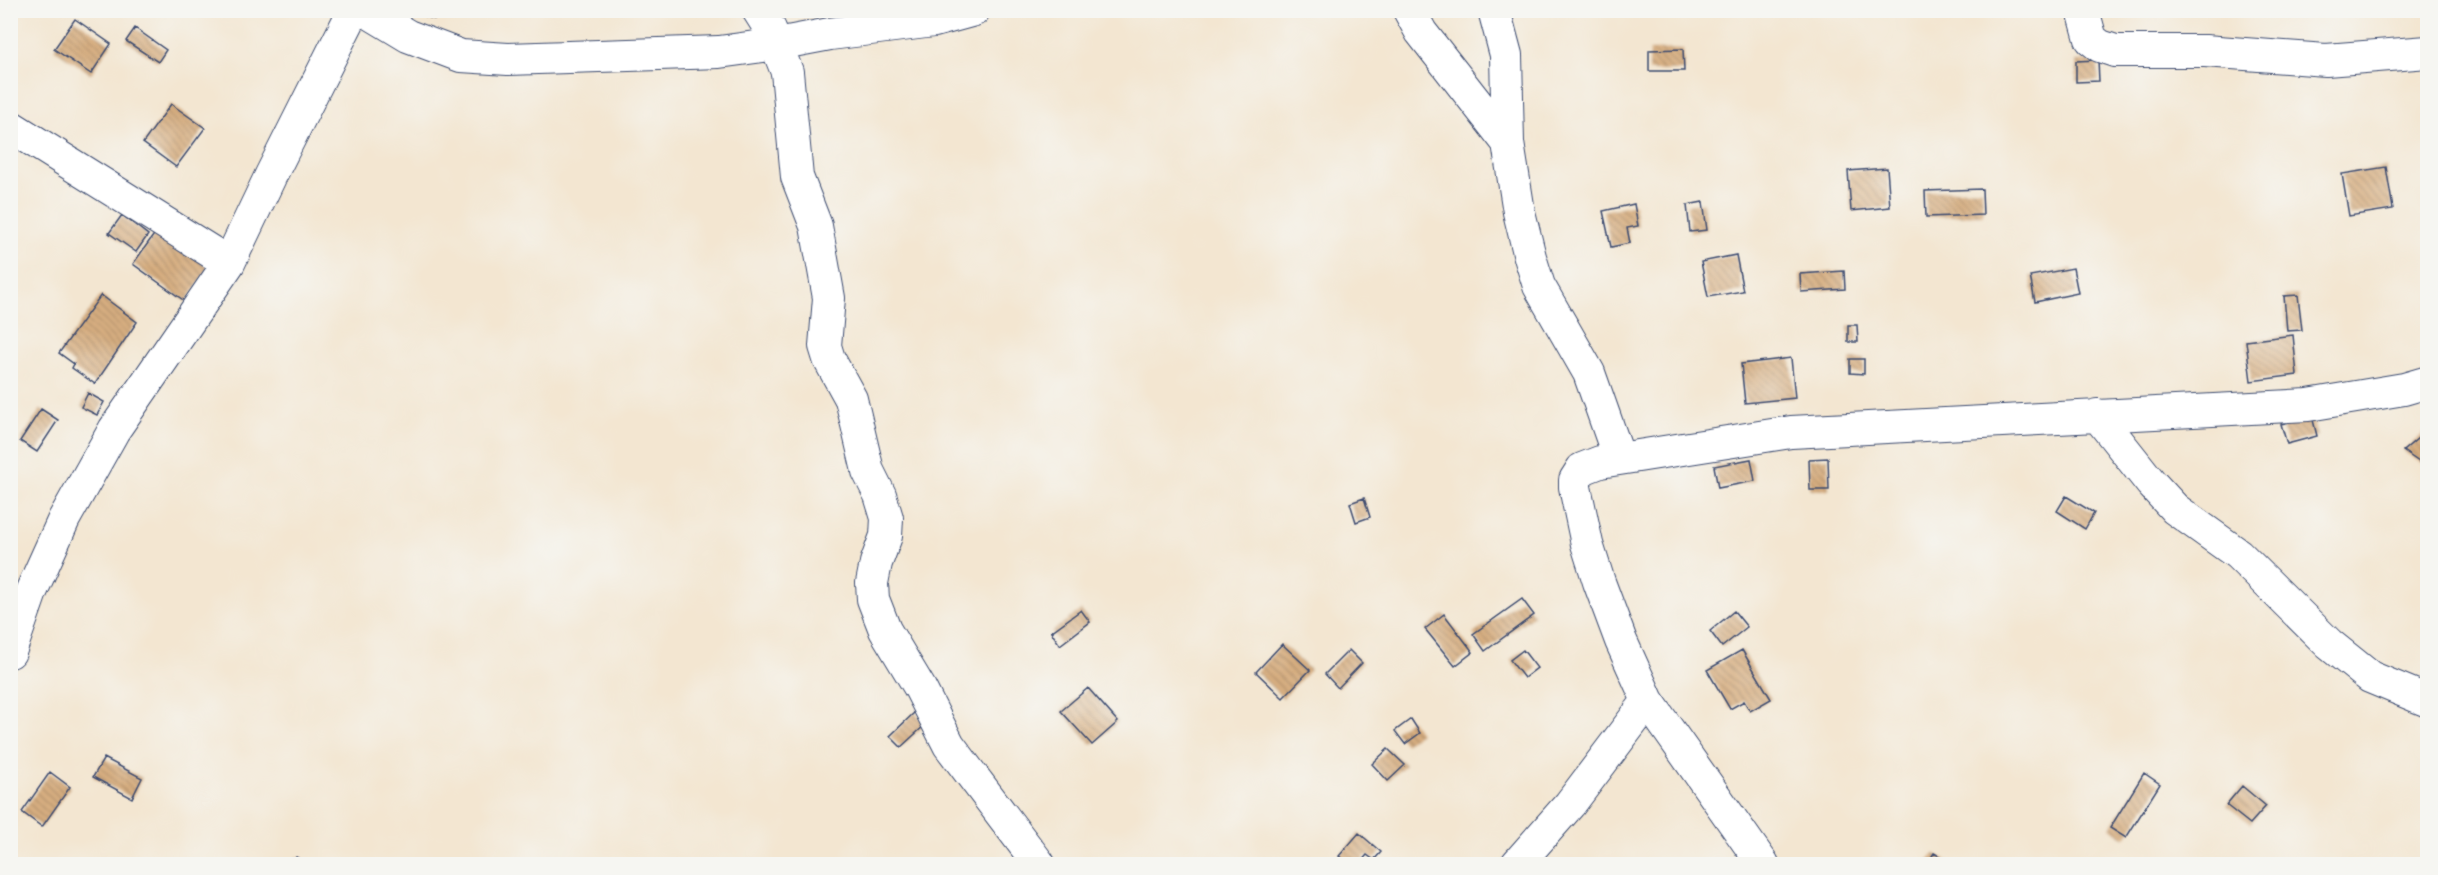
<svg xmlns="http://www.w3.org/2000/svg" width="2438" height="875" font-family="Mali,sans-serif">
  <defs>
    <pattern id="building-back-hatch" width="6" height="6" patternUnits="userSpaceOnUse" patternTransform="scale(1.5)"><rect width="6" height="6" fill="#d7ae80"/><path d="M-1 5l2 2M0 0l6 6M5-1l2 2" fill="none" stroke="#ae8e6c"/></pattern>
  </defs>
  <rect width="100%" height="100%" fill="#f6f6f2"/>
  <filter id="ink" filterUnits="userSpaceOnUse"><feTurbulence type="fractalNoise" baseFrequency=".0167" numOctaves="2"/><feDisplacementMap in="SourceGraphic" scale="12" xChannelSelector="R" yChannelSelector="G"/><feConvolveMatrix kernelMatrix="1 2 1 2 8 2 1 2 1" color-interpolation-filters="sRGB"/></filter>
  <filter id="wash" filterUnits="userSpaceOnUse"><feTurbulence type="fractalNoise" baseFrequency=".008" numOctaves="4" result="noise"/><feDisplacementMap in="SourceGraphic" scale="24" xChannelSelector="R" yChannelSelector="G"/><feGaussianBlur stdDeviation="1.35" result="paint"/><feColorMatrix in="noise" values="0 0 0 0 0 0 0 0 0 0 0 0 0 0 0 0 0 1.4 0 .05"/><feComposite in="paint" operator="in"/></filter>
  <g filter="url(#wash)">
    <rect width="100%" height="100%" fill="#f3e6d1"/>
    <g id="blocks">
      <!-- building -->
      <path fill="url(#building-back-hatch)" d="M404,10H437L434,19Z
        M75,19L111,44L91,74L54,49Z
        M135,28L166,50L158,62L126,41Z
        M1683,49L1684,71H1649V50Z
        M2098,60L2099,81L2076,82V61Z
        M171,104L205,128L176,167L143,143Z
        M2386,167L2393,209L2349,216L2342,174Z
        M1887,168L1890,207L1851,211L1848,171Z
        M1982,189L1983,215L1926,217L1925,191Z
        M1703,202L1707,230L1690,232L1687,205Z
        M1634,204L1638,226L1627,228L1630,243L1611,247L1603,211Z
        M122,215L148,235L136,252L109,233Z
        M158,229L210,267L186,302L133,264Z
        M1736,255L1743,291L1708,297L1701,262Z
        M2073,268L2078,293L2035,302L2030,276Z
        M1844,271L1845,289L1801,292L1800,274Z
        M101,295L137,322L95,384L72,368L74,364L59,353Z
        M2298,295L2302,330L2287,331L2284,296Z
        M1848,325H1857L1858,342H1848Z
        M2293,335L2297,375L2251,381L2246,341Z
        M1791,358L1795,398L1745,403L1741,364Z
        M1850,359H1864V374L1850,373Z
        M88,393L104,402L97,415L81,407Z
        M41,409L58,420L37,452L20,441Z
        M2312,416L2317,436L2287,444L2281,424Z
        M2424,433L2428,437V459L2422,464L2403,451Z
        M1828,458L1829,490H1810L1809,459Z
        M1751,459L1755,481L1718,488L1714,466Z
        M2066,496L2094,513L2085,529L2057,511Z
        M1364,498L1370,517L1356,522L1350,503Z
        M1522,599L1534,615L1485,651L1473,634Z
        M1081,610L1090,622L1060,645L1051,632Z
        M1734,611L1747,627L1722,647L1710,631Z
        M1444,614L1473,652L1455,666L1425,629Z
        M1282,644L1310,670L1283,698L1256,672Z
        M1349,650L1362,663L1338,688L1325,674Z
        M1523,650L1537,668L1524,678L1510,660Z
        M1742,650L1771,699L1750,711L1744,701L1730,709L1707,670Z
        M1088,688L1118,722L1092,745L1061,711Z
        M915,712L926,724L901,747L890,736Z
        M1411,719L1420,733L1405,744L1395,731Z
        M1388,749L1405,765L1388,781L1372,764Z
        M104,758L142,778L132,798L93,777Z
        M50,772L70,787L42,827L22,812Z
        M2144,773L2160,784L2126,838L2110,828Z
        M2242,786L2266,806L2250,824L2226,805Z
        M1359,833L1381,852L1374,860L1367,855L1359,864H1350L1339,856Z
        M1934,853L1953,864H1927Z
        M296,857L308,864H292Z"/>
    </g>
  </g>
  <g filter="url(#ink)">
    <use href="#blocks" fill-opacity="0" stroke="#3b4a6f" stroke-width="1.5"/>
    <g fill="none" stroke-linecap="round" stroke-linejoin="round">
      <!-- street casing -->
      <g stroke="#3b4a6f" stroke-width="34">
        <path id="street" d="M365,10L408,36L461,56L508,59L719,52L777,44L830,34L934,21L974,10
          M758,10L770,29L787,72L797,177L816,226L829,298L825,346L829,359L851,399L868,471L880,495L887,518L886,536L876,563L872,583L873,599L885,630L920,688L949,745L1039,864
          M1409,10L1421,32L1508,143
          M1494,10L1506,55L1508,143L1519,212L1530,257L1539,286L1589,373L1619,458
          M2083,10L2091,39L2100,46L2115,51H2205L2326,60L2428,52
          M10,126L229,263
          M2097,415L2151,483L2175,509L2238,554L2329,644L2370,677L2428,701
          M10,652L31,592L64,519L114,430L229,263L271,175L354,10
          M1517,864L1570,804L1648,701
          M1763,864L1648,701L1621,641L1599,582L1587,544L1575,487V480L1582,469L1600,462L1791,432L2308,405L2404,389L2428,382"/>
      </g>
      <!-- street -->
      <use href="#street" stroke="#fff" stroke-width="32"/>
    </g>
  </g>
  <!-- margin -->
  <rect width="2438" height="875" fill="none" stroke="#f6f6f2" stroke-width="36"/>
</svg>
